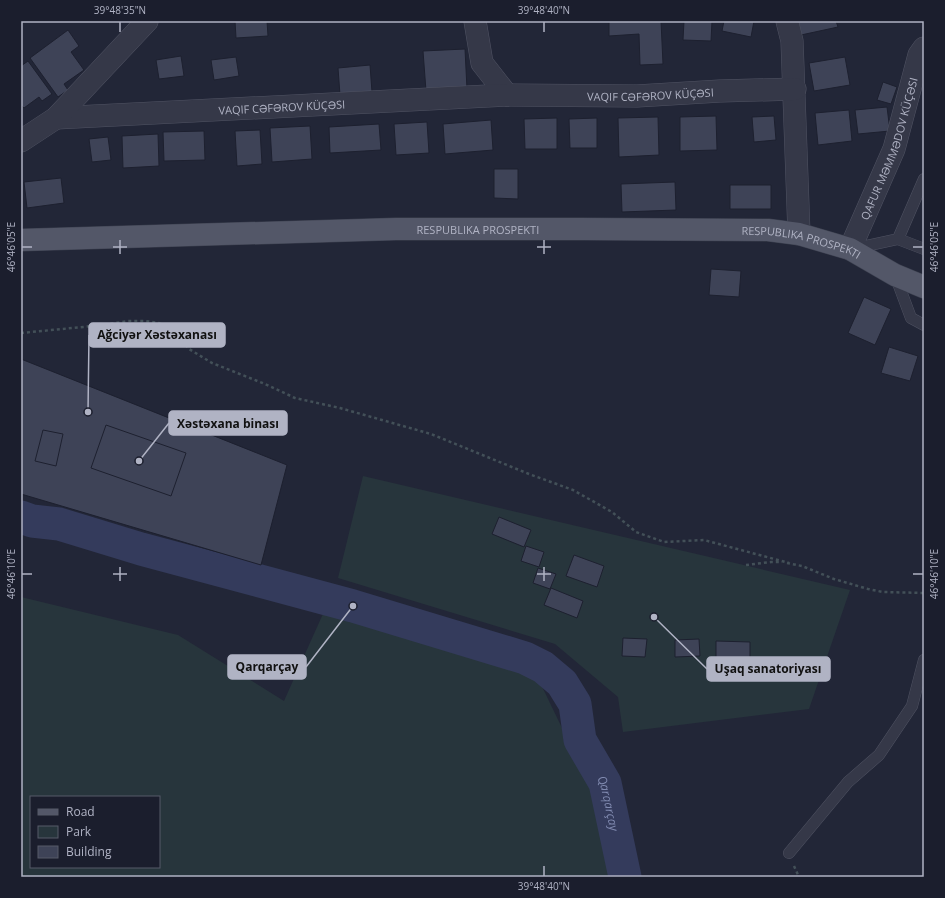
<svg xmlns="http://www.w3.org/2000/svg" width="945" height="898" font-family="'Open Sans',sans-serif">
  <rect width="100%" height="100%" fill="#222637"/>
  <!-- green -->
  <path fill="#27353c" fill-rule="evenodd" d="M363,476L850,590L809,709L623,732L618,697L555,644L338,578Z
    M21,597L178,635L284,701L326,607L535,672L590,786L613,877H21ZM31,797H159V867H31Z"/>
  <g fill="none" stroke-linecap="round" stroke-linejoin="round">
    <!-- river -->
    <path stroke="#343b5c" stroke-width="33" id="s1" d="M21,517L32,521L59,524L141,549L353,606L525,658L543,667L562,683L575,704L580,740L605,783L625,877"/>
  </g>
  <!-- building -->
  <path fill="#3e4357" stroke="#1d202f" d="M235,21H267L268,36L236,38Z
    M609,21H661L663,64L640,65L639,34L609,36Z
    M684,21H712L711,41L683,40Z
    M724,21H754L751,37L722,31Z
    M797,21H836L838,27L801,35Z
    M68,30L79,46L71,52L84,70L64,84L68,90L58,97L30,58Z
    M465,49L467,89L426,91L423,51Z
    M181,56L184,76L159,79L156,60Z
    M236,57L239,76L214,80L211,60Z
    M845,57L850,85L814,91L809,63Z
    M28,61L52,94L42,101L39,97L24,108L21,105V66Z
    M370,65L372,92L340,95L338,68Z
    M883,82L897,87L891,104L877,100Z
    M887,107L890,131L858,134L855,110Z
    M849,110L852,141L818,145L815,113Z
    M716,116L717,150L680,151V117Z
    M774,116L776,140L754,142L752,117Z
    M658,117L659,155L619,157L618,118Z
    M557,118V149H525L524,119Z
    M597,118V148H570L569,119Z
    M491,120L493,150L445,154L443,124Z
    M427,122L429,153L396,155L394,124Z
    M379,124L381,150L330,153L329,127Z
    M310,126L312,159L272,162L270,128Z
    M260,130L262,164L237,166L235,131Z
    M204,131L205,160L164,161L163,132Z
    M158,134L159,166L123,168L122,136Z
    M108,137L111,160L92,162L89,139Z
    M494,169H518V199L494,198Z
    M61,178L64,203L27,208L24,182Z
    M675,182L676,210L622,212L621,184Z
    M730,185H771V209H730Z
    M711,269L741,271L739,297L709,295Z
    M864,297L891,309L875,345L848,333Z
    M889,347L918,356L910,381L881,373Z
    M21,359L287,465L261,565L21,494Z
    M106,425L186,453L171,496L91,468Z
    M43,430L63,434L56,466L35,461Z
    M499,517L531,530L524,547L492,534Z
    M526,546L544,552L539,567L521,561Z
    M574,555L604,566L597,587L566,576Z
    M538,568L556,574L550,589L533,583Z
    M551,588L583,601L577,618L544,605Z
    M623,638L647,639L645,657L622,656Z
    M699,639L700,656L675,657V640Z
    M716,641L750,642V660H716Z"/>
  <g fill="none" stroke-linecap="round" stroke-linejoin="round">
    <!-- service casing -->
    <g stroke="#505363" stroke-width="12">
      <path id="service" d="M898,239L924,179
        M852,249L898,239L924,249
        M895,275L911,318L924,325
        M789,853L848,782L879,755L912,706L924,660"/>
    </g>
    <!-- minor casing -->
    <g stroke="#505363" stroke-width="23">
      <g id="minor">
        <path d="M475,21L482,63L507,95"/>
        <path d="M787,21L792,41L799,234"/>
        <path id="s2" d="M56,118L507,95L637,96L720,91L795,89"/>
        <path d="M21,141L56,118L147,21"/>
        <path id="s3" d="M850,249L894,149L914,74L919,55L924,48"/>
      </g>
    </g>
    <!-- primary casing -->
    <g stroke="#3e4251" stroke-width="23">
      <g id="primary">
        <path id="s4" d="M21,240L396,229H583L768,230L799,234L850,249L895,275L924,287"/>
      </g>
    </g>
    <!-- path -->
    <path stroke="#435058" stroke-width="2.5" stroke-dasharray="3 3" stroke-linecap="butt" d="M21,333L103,325L128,321H145L159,323L174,331L189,349L212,363L265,384L295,398L340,408L431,434L529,474L573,490L612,512L636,532L664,542L704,540L789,563
      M787,563L802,566L834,579L868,589L883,592L924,593
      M746,565L771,562H782
      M794,866L799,877"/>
    <!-- service -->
    <use href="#service" stroke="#353848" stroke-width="11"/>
    <!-- minor -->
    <use href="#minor" stroke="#353848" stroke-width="22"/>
    <!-- primary -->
    <use href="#primary" stroke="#535768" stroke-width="22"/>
  </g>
  <!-- ticks -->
  <path fill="none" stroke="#b0b3c4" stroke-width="1.5" d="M120,22V32M544,22V32M120,240V254M544,240V254M22,247H32M113,247H127M537,247H551M913,247H923M120,567V581M544,567V581M22,574H32M113,574H127M537,574H551M913,574H923M544,866V876"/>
  <g text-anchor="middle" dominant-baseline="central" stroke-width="3" stroke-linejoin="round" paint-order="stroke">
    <!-- street labels -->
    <g font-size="11" fill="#b0b3c4" stroke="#1b1e2d">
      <text stroke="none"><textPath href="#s2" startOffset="595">VAQIF CƏFƏROV KÜÇƏSI</textPath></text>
      <text stroke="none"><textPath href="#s2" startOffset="226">VAQIF CƏFƏROV KÜÇƏSI</textPath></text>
      <text stroke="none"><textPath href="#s3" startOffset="108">QAFUR MƏMMƏDOV KÜÇƏSI</textPath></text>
      <text stroke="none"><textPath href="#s4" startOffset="457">RESPUBLIKA PROSPEKTI</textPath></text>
      <text stroke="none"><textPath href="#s4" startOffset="782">RESPUBLIKA PROSPEKTI</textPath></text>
    </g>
    <!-- water labels -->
    <g font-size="12" font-style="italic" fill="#808ab0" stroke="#1b1e2d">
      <text stroke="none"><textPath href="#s1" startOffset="700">Qarqarçay</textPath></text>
    </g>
  </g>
  <!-- callouts -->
  <path fill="none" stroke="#b0b3c4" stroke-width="1.5" d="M88 412L89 335M139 461L169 423M353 606L306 667M654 617L707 669"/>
  <g fill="#b0b3c4" stroke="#1b1e2d" stroke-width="1.5">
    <circle cx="88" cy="412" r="4"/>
    <circle cx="139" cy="461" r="4"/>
    <circle cx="353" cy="606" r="4"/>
    <circle cx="654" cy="617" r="4"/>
  </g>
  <g fill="#b0b3c4" stroke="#b0b3c4" stroke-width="1.5">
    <rect x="89" y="323" width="136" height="24" rx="4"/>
    <rect x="169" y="411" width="118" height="24" rx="4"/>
    <rect x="228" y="655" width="78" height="24" rx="4"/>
    <rect x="707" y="657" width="123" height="24" rx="4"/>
  </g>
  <g font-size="12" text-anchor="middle" font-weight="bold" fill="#111">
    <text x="157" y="339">Ağciyər Xəstəxanası</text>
    <text x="228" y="428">Xəstəxana binası</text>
    <text x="267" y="671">Qarqarçay</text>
    <text x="768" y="673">Uşaq sanatoriyası</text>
  </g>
  <!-- border -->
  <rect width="945" height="898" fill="none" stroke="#1b1e2d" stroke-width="44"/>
  <!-- legend -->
  <rect x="30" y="796" width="130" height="72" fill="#1b1e2d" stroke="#575a69"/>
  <rect x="38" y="809" width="20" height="6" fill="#535768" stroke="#575a69"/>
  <text x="66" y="816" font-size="12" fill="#b0b3c4">Road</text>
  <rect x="38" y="826" width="20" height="12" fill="#27353c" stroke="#575a69"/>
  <text x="66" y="836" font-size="12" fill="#b0b3c4">Park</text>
  <rect x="38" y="846" width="20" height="12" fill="#3e4357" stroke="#575a69"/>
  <text x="66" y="856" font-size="12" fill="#b0b3c4">Building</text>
  <rect x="22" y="22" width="901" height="854" fill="none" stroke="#b0b3c4" stroke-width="1.5"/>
  <g font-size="10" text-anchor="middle" fill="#b0b3c4">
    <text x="120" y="14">39°48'35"N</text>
    <text x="544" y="14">39°48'40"N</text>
    <text transform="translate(934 247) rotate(-90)" y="4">46°46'05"E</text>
    <text transform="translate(11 247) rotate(-90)" y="4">46°46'05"E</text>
    <text transform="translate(934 574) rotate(-90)" y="4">46°46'10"E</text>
    <text transform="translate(11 574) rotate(-90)" y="4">46°46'10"E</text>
    <text x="544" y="890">39°48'40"N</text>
  </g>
</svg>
